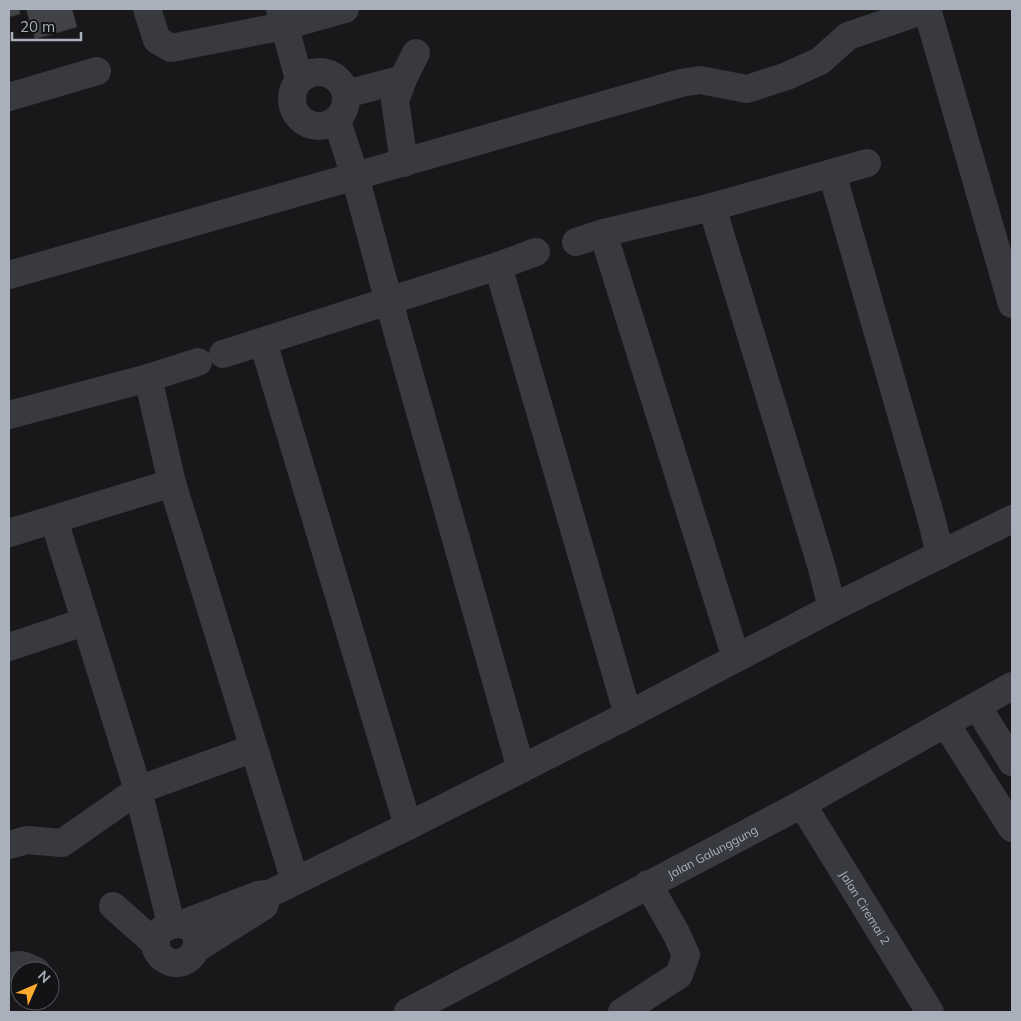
<svg xmlns="http://www.w3.org/2000/svg" width="1021" height="1021" font-family="Mulish,sans-serif">
  <rect width="100%" height="100%" fill="#18181a"/>
  <!-- building -->
  <path fill="#424347" stroke="#323236" d="M9,9H19L20,14L9,17Z
    M26,9H72L77,27L35,39Z"/>
  <g fill="none" stroke-linecap="round" stroke-linejoin="round">
    <!-- minor -->
    <g stroke="#393a40" stroke-width="28">
      <path d="M147,9L157,40L171,48L284,26L345,9"/>
      <path d="M280,9L299,79"/>
      <path d="M927,9L1012,304"/>
      <circle cx="319" cy="99" r="27"/>
      <path d="M346,94L403,79"/>
      <path d="M9,97L97,71"/>
      <path d="M337,121L355,176L389,302L521,769"/>
      <path d="M404,163L395,101L403,79L416,53"/>
      <path d="M832,173L867,163"/>
      <path d="M712,207L822,568L832,608"/>
      <path d="M603,233L736,658"/>
      <path d="M576,242L603,233L712,207L832,173L932,521L940,555"/>
      <path d="M498,266L628,715"/>
      <path d="M9,275L681,83L700,80L747,89L787,76L820,61L848,36L927,9"/>
      <path d="M263,342L408,826"/>
      <path d="M223,354L498,266L536,252"/>
      <path d="M148,378L172,483L295,881"/>
      <path d="M9,415L148,378L198,362"/>
      <path d="M54,520L138,790L171,924"/>
      <path d="M9,533L172,483"/>
      <path d="M9,647L84,622"/>
      <path d="M977,706L1012,762"/>
      <path d="M946,724L1012,828"/>
      <path id="s1" d="M802,804L930,1012"/>
      <path d="M9,845L27,840L62,843L138,790L254,748"/>
      <path d="M113,906L156,944"/>
      <path d="M182,924C185,925 190,927 192,929C207,946 185,972 166,960C162,958 158,954 156,949C152,931 167,924 182,924L258,895L271,893L408,826L628,715L832,608L1012,519"/>
      <path d="M196,949L264,906L265,904"/>
      <path d="M9,968C20,962 25,966 36,971"/>
      <path id="s2" d="M408,1012L802,804L1012,686"/>
      <path d="M622,1012L679,975L686,955L676,933L648,884"/>
    </g>
  </g>
  <g text-anchor="middle" dominant-baseline="central" stroke-width="4" stroke-linejoin="round" paint-order="stroke">
    <!-- street labels -->
    <g font-size="12" fill="#a9b0bb" stroke="#131315">
      <text stroke="none"><textPath href="#s2" startOffset="344">Jalan Galunggung</textPath></text>
      <text stroke="none"><textPath href="#s1" startOffset="121">Jalan Ciremai 2</textPath></text>
    </g>
  </g>
  <!-- border -->
  <rect width="1021" height="1021" fill="none" stroke="#a9b0bb" stroke-width="20"/>
  <!-- north arrow -->
  <g transform="translate(35 986) rotate(45)"><circle r="24" fill="#131315" stroke="#4f5257"/>
  <path d="M0-4L9 19L0 12L-9 19Z" fill="#fdaa2d"/>
  <text y="-8" font-size="14" font-weight="bold" text-anchor="middle" fill="#a9b0bb">N</text>
  </g>
  <!-- scale -->
  <path d="M12 32v8h69v-8" fill="none" stroke="#a9b0bb" stroke-width="2.5"/>
  <text x="20" y="32" font-size="15" fill="#a9b0bb" stroke="#131315" stroke-width="4" paint-order="stroke">20 m</text>
</svg>
